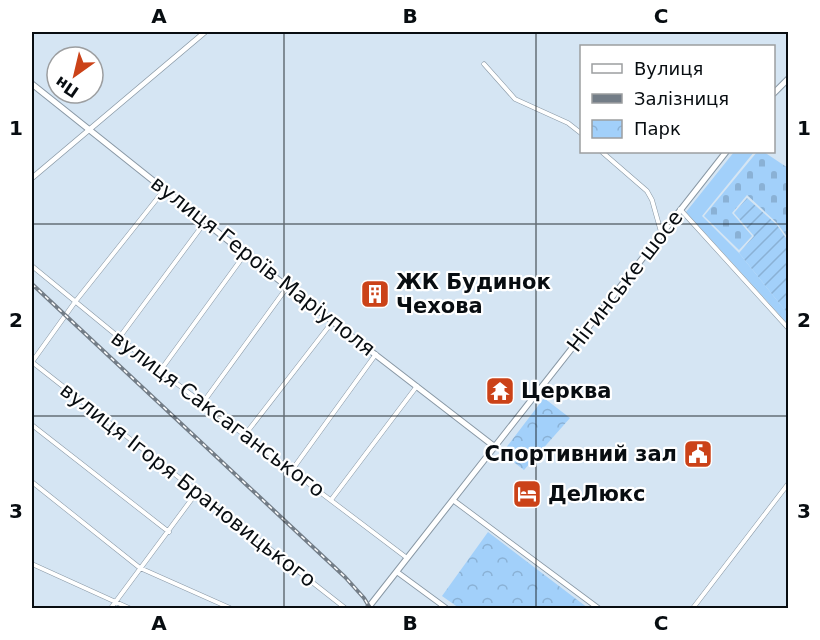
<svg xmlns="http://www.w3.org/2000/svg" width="820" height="640" font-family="'DejaVu Sans',sans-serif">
  <defs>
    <pattern id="cemetery-stones" width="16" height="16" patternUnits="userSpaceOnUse" patternTransform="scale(1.5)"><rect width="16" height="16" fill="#a2d0fa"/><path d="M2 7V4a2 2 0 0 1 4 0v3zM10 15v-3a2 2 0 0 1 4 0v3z" fill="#8ab1d5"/></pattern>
    <pattern id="park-crowns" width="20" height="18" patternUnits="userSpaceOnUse" patternTransform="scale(1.5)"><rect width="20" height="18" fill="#a2d0fa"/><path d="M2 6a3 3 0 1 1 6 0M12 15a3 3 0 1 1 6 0" fill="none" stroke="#8ab1d5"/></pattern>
    <pattern id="garden-furrows" width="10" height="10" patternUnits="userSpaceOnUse" patternTransform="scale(1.5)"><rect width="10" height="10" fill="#a2d0fa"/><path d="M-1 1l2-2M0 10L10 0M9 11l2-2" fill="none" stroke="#8ab1d5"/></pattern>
  </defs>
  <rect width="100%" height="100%" fill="#d5e5f3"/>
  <!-- grass -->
  <path fill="#a2d0fa" d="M734,152H754L702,216L739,253L788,314V324L686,212Z"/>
  <!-- cemetery -->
  <path fill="url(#cemetery-stones)" d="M757,152H764L788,168V238L777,223L747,195L732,213L752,236L739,250L704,216Z"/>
  <!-- park -->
  <path fill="url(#park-crowns)" d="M544,398L570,418L524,470L502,453Z
    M488,532L588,608H459L442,596Z"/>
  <!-- garden -->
  <path fill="url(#garden-furrows)" d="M747,198L777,225L788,241V314L739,253L754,236L734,213Z"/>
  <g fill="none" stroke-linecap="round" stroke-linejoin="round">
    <!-- minor casing -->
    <g stroke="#8998a5" stroke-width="5">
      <path id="minor" d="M484,64L515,99L568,123L582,134
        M602,152L647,191L652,200L661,232
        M680,209L788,328
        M32,266L160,371L407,558
        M119,338L205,222
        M32,362L345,608
        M32,362L75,302L164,190
        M160,371L245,254
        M202,404L288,286
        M32,425L169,532
        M244,436L333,321
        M292,470L376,354
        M32,482L140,568L230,608
        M331,500L417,386
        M32,564L129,608
        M111,608L197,492
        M693,608L788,484"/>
    </g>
    <!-- tertiary casing -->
    <g stroke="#8998a5" stroke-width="6">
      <path id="tertiary" d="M32,178L205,32
        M453,500L598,608
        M397,572L446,608"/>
    </g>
    <!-- secondary casing -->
    <g stroke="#8998a5" stroke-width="7">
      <path id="secondary" d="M32,84L245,254L495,447
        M774,93L788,79
        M368,608L726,152"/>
    </g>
    <!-- minor -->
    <use href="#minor" stroke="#fff" stroke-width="4"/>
    <!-- tertiary -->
    <use href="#tertiary" stroke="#fff" stroke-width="4.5"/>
    <!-- secondary -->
    <use href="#secondary" stroke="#fff" stroke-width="5"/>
    <!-- rail casing -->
    <g stroke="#737d87" stroke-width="4">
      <path id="rail" d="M32,284L345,577L364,598L370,608"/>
    </g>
    <!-- rail -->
    <use href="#rail" stroke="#fff" stroke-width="1.5" stroke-dasharray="4.5" stroke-linecap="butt"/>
  </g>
  <!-- grid -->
  <path fill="none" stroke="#080d11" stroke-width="1.5" stroke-opacity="0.55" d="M284,32V608M536,32V608M32,224H788M32,416H788"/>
  <!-- icons -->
  <defs>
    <g id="building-square" transform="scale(1.5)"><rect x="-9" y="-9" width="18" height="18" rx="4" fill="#cb4218" stroke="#fff"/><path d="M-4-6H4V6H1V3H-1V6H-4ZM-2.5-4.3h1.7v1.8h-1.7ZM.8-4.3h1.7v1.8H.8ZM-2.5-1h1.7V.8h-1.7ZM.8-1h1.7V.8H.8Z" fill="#fff"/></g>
    <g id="temple-square" transform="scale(1.5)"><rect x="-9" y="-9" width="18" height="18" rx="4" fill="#cb4218" stroke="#fff"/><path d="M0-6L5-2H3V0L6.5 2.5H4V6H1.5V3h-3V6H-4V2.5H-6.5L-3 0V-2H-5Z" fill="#fff"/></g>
    <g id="civic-square" transform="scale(1.5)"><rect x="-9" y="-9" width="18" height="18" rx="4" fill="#cb4218" stroke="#fff"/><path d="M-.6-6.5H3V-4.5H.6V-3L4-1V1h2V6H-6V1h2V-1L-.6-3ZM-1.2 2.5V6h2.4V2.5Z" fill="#fff"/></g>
    <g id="hotel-square" transform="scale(1.5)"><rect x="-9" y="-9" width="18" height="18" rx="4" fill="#cb4218" stroke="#fff"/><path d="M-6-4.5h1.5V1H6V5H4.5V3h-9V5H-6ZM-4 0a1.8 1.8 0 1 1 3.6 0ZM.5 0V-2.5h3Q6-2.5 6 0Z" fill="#fff"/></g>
  </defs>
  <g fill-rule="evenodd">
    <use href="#building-square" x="375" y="294"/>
    <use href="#temple-square" x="500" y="391"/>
    <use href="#civic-square" x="698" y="454"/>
    <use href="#hotel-square" x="527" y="494"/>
  </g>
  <g text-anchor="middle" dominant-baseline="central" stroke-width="4.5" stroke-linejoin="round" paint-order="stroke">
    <!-- street labels -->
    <g font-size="21" fill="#080d11" stroke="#fff">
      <text transform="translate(263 266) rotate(38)">вулиця Героїв Маріуполя</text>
      <text transform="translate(625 281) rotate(-52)">Нігинське шосе</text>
      <text transform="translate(218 414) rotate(37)">вулиця Саксаганського</text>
      <text transform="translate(188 485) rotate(38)">вулиця Ігоря Брановицького</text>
    </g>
    <!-- poi labels -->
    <g font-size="21" font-weight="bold" fill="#080d11" stroke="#fff" text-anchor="start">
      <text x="396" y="282">ЖК Будинок<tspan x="396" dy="24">Чехова</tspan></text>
      <text x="521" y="391">Церква</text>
      <text x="677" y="454" text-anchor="end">Спортивний зал</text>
      <text x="548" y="494">ДеЛюкс</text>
    </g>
  </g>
  <!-- border -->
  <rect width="820" height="640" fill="none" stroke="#ffffff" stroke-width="66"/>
  <!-- legend -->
  <rect x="580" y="45" width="195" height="108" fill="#ffffff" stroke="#9c9ea0" stroke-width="1.5"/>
  <rect x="592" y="64" width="30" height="9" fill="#ffffff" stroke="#9c9ea0" stroke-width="1.5"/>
  <text x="634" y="75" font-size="18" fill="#080d11">Вулиця</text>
  <rect x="592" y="94" width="30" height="9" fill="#737d87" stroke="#9c9ea0" stroke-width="1.5"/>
  <text x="634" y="105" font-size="18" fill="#080d11">Залізниця</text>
  <rect x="592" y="120" width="30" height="18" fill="url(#park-crowns)" stroke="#9c9ea0" stroke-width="1.5"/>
  <text x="634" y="135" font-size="18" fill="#080d11">Парк</text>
  <!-- north arrow -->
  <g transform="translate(75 75) rotate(214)"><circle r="28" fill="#ffffff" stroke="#9c9ea0" stroke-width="1.5"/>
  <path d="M0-4.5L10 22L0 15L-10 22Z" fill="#cb4218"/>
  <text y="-9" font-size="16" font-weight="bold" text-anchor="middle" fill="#080d11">Пн</text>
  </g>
  <rect x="33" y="33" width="754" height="574" fill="none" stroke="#080d11" stroke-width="2"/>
  <g font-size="20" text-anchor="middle" font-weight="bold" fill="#080d11">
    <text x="159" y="23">A</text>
    <text x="410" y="23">B</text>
    <text x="661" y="23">C</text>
    <text x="16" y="135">1</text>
    <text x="804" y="135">1</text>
    <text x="16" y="327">2</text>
    <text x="804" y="327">2</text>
    <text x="16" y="518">3</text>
    <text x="804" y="518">3</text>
    <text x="159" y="630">A</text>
    <text x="410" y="630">B</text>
    <text x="661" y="630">C</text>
  </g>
</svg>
